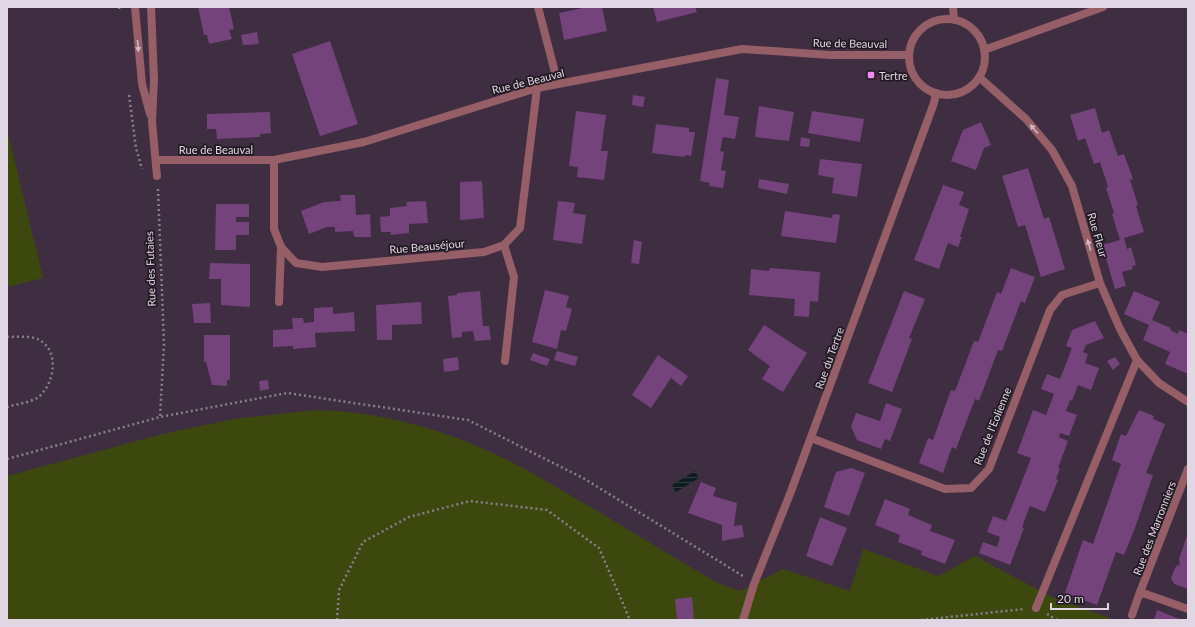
<svg xmlns="http://www.w3.org/2000/svg" width="1195" height="627" font-family="Lato,sans-serif">
  <defs>
    <pattern id="water-rules" width="6" height="5" patternUnits="userSpaceOnUse"><rect width="6" height="5" fill="#0e1d20"/><path d="M0 2.5h6" fill="none" stroke="#313d40"/></pattern>
  </defs>
  <rect width="100%" height="100%" fill="#3f2d42"/>
  <!-- green -->
  <path fill="#3c480d" d="M7,129L43,278L7,287Z
    M314,410C387,411 461,434 525,469C549,482 572,497 596,510C637,535 677,559 718,583L740,591L783,569L850,591L863,549L939,576L975,556L1050,596L1115,620H7V476L163,434L233,419Z"/>
  <!-- water -->
  <path fill="url(#water-rules)" d="M695,471L699,478L676,492L672,485Z"/>
  <!-- building -->
  <path fill="#74437c" d="M198,7H229L234,29L229,30L232,39L209,44L207,35H204Z
    M587,7H602L607,31L564,40L559,13Z
    M653,7H695L697,12L657,22Z
    M257,32L259,44L243,45L241,35Z
    M330,41L358,124L320,136L292,54Z
    M716,78L729,80L724,115L739,117L735,139L723,137L720,151L724,152L721,170L726,171L723,188L709,186L710,183L700,181Z
    M633,95L645,97L643,107L632,105Z
    M759,106L794,112L789,141L755,137Z
    M1095,108L1102,133L1109,130L1118,156L1124,154L1133,179L1130,180L1138,205L1136,206L1144,232L1124,238L1127,249L1131,247L1136,265L1132,266L1133,269L1122,272L1126,286L1115,289L1102,245L1120,240L1112,214L1114,213L1106,188L1108,187L1100,162L1094,164L1085,138L1078,141L1070,115Z
    M576,111L606,115L601,151H608L604,180L577,177L578,167L569,166Z
    M812,111L864,119L860,142L808,133Z
    M270,112L271,133L260,134V137L217,139L216,129H207V114Z
    M981,122L991,145L984,148L976,170L951,161L963,130Z
    M656,124L689,128V132H695L691,156L685,155V157L652,153Z
    M801,137L810,139L809,147L800,146Z
    M820,159L862,164L857,197L832,193L834,178L818,175Z
    M1028,168L1044,219L1049,217L1065,269L1041,277L1025,225L1018,227L1002,176Z
    M759,179L789,184L787,194L758,188Z
    M482,181L484,218L460,220V182Z
    M943,185L964,192L959,205L969,209L960,237H962L958,247L948,243L939,269L914,260Z
    M340,195H355L356,215L370,214L371,237H354L353,231L335,232V227H327L309,234L301,211L324,202L341,201Z
    M426,201L428,223L409,224V233L390,235L391,232H381L380,217L390,216V208L407,206L406,202Z
    M558,201L575,203L573,213L586,215L582,244L553,240Z
    M216,204H249V217H236V222H249V235H236V250H215Z
    M785,211L832,218L833,214L840,215L836,243L781,236Z
    M634,240L642,242L639,264L631,263Z
    M210,263L250,264V307L221,305V279H209Z
    M770,268L820,272L818,302L810,301L809,317L794,316L795,299L749,295L751,269L769,271Z
    M1011,268L1035,277L1025,303L1021,301L1002,351L998,350L979,401L975,399L956,449L952,447L943,473L919,463L928,438L933,440L951,390L955,391L974,341L978,342L997,292L1001,294Z
    M545,290L569,296L566,307L572,309L566,331L561,330L557,349L532,342Z
    M480,291L483,326H489L491,340L475,341L473,331L462,332V337L452,338L448,296L457,295V293Z
    M904,291L925,299L909,338L912,339L892,392L868,383Z
    M1134,291L1160,302L1152,320L1171,328L1170,330L1178,334L1179,330L1188,334V374L1165,364L1170,352L1143,340L1149,325L1124,314Z
    M421,302L422,324L392,325V340H377L376,305Z
    M210,303L211,323H194L192,304Z
    M333,307V314L354,312L355,331L315,333L316,347L293,349V346L273,347V330L293,329L292,318H303L304,323L314,322V308Z
    M1095,321L1104,338L1086,345L1083,352L1088,354L1085,363L1099,368L1091,390L1078,385L1072,401L1070,400L1066,411L1077,415L1069,436L1060,433L1059,437L1068,441L1058,468L1060,469L1056,479L1058,480L1045,512L1030,506L1022,527L1024,528L1010,565L979,553L983,542L997,547L1000,537L987,532L993,516L1006,521L1021,484L1031,458L1017,453L1033,410L1046,415L1054,394L1041,389L1047,374L1060,379L1072,348L1066,346L1072,330Z
    M764,325L807,353L783,392L762,379L770,366L748,350Z
    M204,335H230V380H227V386L212,385L206,362H204Z
    M557,351L578,357L575,366L554,360Z
    M533,353L550,359L547,366L530,360Z
    M658,355L688,376L681,386L671,378L651,408L632,395Z
    M458,357L459,370L444,372L443,359Z
    M1115,357L1120,364L1113,370L1107,361Z
    M268,380L269,389L260,391L259,381Z
    M886,403L902,409L890,441L885,439L881,449L857,440L851,427L856,413L880,421Z
    M1139,410L1154,416L1153,419L1165,424L1146,473L1153,475L1135,528L1124,555L1116,552L1097,605L1065,593L1083,540L1093,544L1121,464L1112,460L1121,434L1126,436Z
    M851,468L865,473L849,516L824,507L836,472Z
    M701,482L716,488L713,496L737,503L734,526L742,525L744,537L722,541V525L688,513Z
    M885,499L910,509L908,515L932,525L930,531L955,540L945,564L921,555L922,551L898,542L900,535L875,525Z
    M820,517L847,528L832,566L806,556Z
    M1188,533V589L1174,584L1171,578L1176,566L1180,565L1179,559Z
    M692,597L694,620H677L675,599Z
    M1157,610L1182,620H1154Z"/>
  <g fill="none" stroke-linecap="round" stroke-linejoin="round">
    <!-- path -->
    <path stroke="#8d7e8f" stroke-width="2.5" stroke-dasharray="2 3" stroke-linecap="butt" d="M119,7L120,12
      M129,95L136,148L142,169
      M158,189L164,344L160,417
      M7,337C17,337 32,335 41,341C60,353 54,386 37,398C28,403 17,404 7,407
      M7,459L160,417L287,393L468,420L583,478L743,576
      M1047,614L1057,620
      M337,620L339,590L363,542L409,517L470,501L547,510L599,548L630,620
      M921,620L1024,609"/>
    <!-- service -->
    <path stroke="#965e66" stroke-width="8" d="M504,245L514,277L505,361
      M279,302L281,247
      M1036,608L1137,360"/>
    <!-- minor -->
    <path stroke="#965e66" stroke-width="8" d="M135,7L142,84L150,114
      M151,7L154,80L152,121L157,176
      M538,7L558,84
      M953,7L954,20
      M909 57a38 38 0 1 1 76 0a38 38 0 1 1-76 0Z
      M984,50L1103,7
      M979,77L1026,119L1052,150L1072,186L1100,283L1120,329L1137,360L1159,383L1188,402
      M157,160H274L364,142L537,88L742,49L830,55H909
      M274,160V229L281,247L296,263L322,267L484,252L504,245L520,228L537,88
      M811,438L945,489L971,488L989,469L1050,310L1062,295L1100,283
      M1188,469L1140,592L1188,609
      M1132,615L1140,592
      M743,620L754,584L790,494L934,103L936,93"/>
  </g>
  <!-- one-way arrows -->
  <defs><path id="oneway-solid" d="M-6-.8H1V-3.2L6.5 0L1 3.2V.8H-6Z"/></defs>
  <g fill="#ceb8c4">
    <use href="#oneway-solid" transform="translate(138 46) rotate(85)"/>
    <use href="#oneway-solid" transform="translate(1034 129) rotate(-131)"/>
    <use href="#oneway-solid" transform="translate(1089 245) rotate(-106)"/>
  </g>
  <!-- markers -->
  <rect fill="#f38af1" stroke="#211922" stroke-width="1.5" x="867" y="71" width="8" height="8" rx="2"/>
  <g text-anchor="middle" dominant-baseline="central" stroke-width="3.5" stroke-linejoin="round" paint-order="stroke">
    <!-- street labels -->
    <g font-size="11" fill="#e1d6e3" stroke="#211922">
      <text transform="translate(850 43) rotate(1)">Rue de Beauval</text>
      <text transform="translate(528 81) rotate(-14)">Rue de Beauval</text>
      <text x="216" y="149">Rue de Beauval</text>
      <text transform="translate(1098 235) rotate(74)">Rue Fleur</text>
      <text transform="translate(427 246) rotate(-5)">Rue Beauséjour</text>
      <text transform="translate(150 269) rotate(-92)">Rue des Futaies</text>
      <text transform="translate(829 358) rotate(-70)">Rue du Tertre</text>
      <text transform="translate(992 426) rotate(-68)">Rue de l'Eolienne</text>
      <text transform="translate(1154 528) rotate(-69)">Rue des Marronniers</text>
    </g>
    <!-- poi labels -->
    <g font-size="11" fill="#e1d6e3" stroke="#211922" text-anchor="start">
      <text x="879" y="75">Tertre</text>
    </g>
  </g>
  <!-- border -->
  <rect width="1195" height="627" fill="none" stroke="#e1d6e3" stroke-width="16"/>
  <!-- scale -->
  <path d="M1051 603v6h57v-6" fill="none" stroke="#e1d6e3" stroke-width="2"/>
  <text x="1057" y="603" font-size="12" fill="#e1d6e3" stroke="#211922" stroke-width="3" paint-order="stroke">20 m</text>
</svg>
